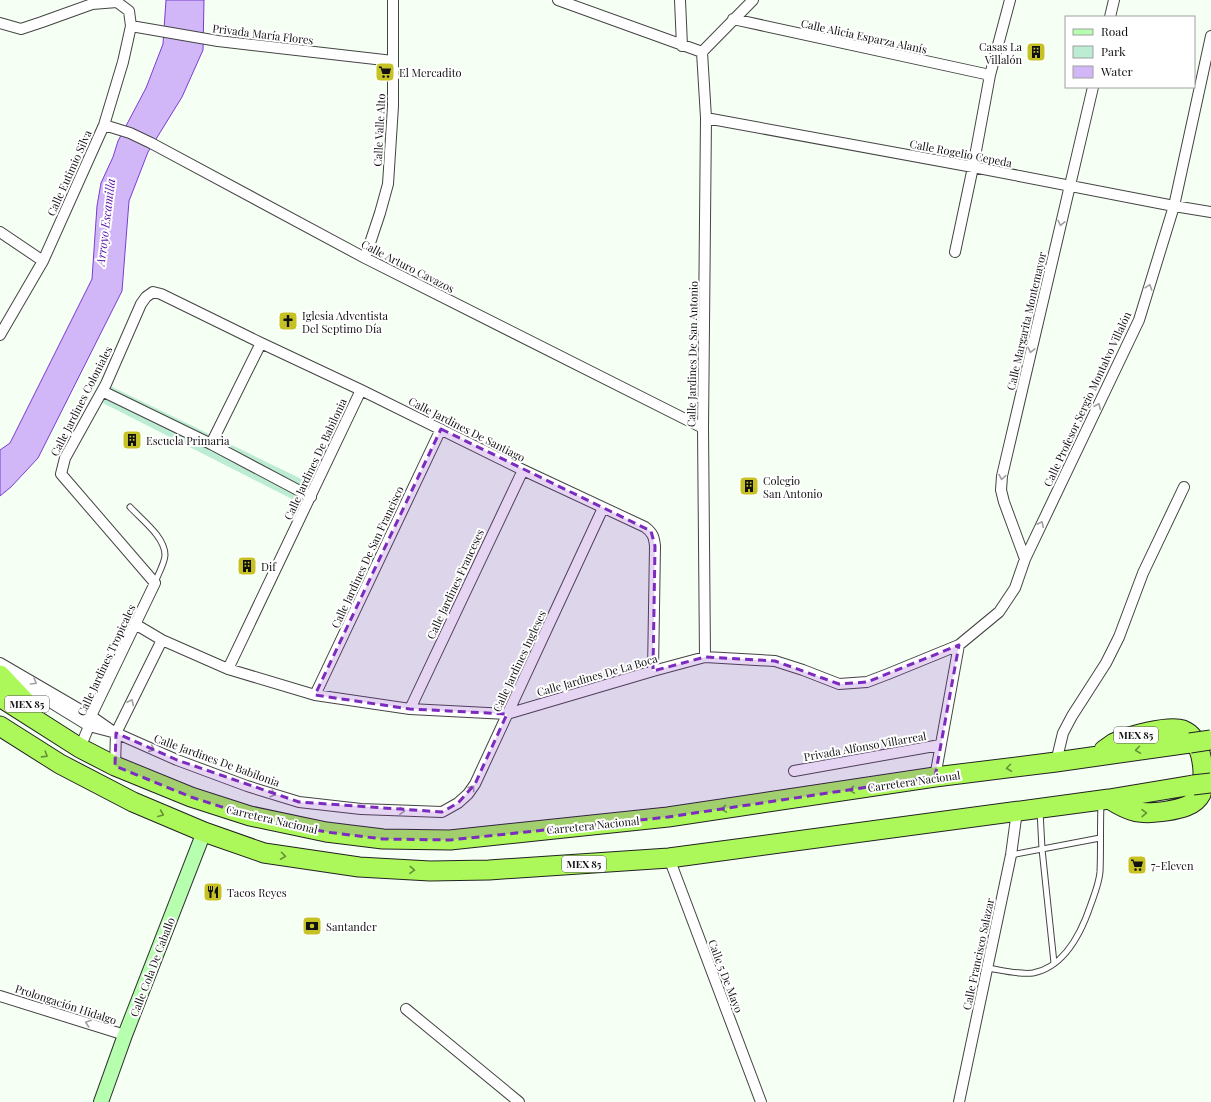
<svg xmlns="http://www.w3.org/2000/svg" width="1211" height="1102" font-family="'Playfair Display',serif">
  <rect width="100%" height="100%" fill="#f6fff4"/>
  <!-- green -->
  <path fill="#bcecd4" d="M106,384L316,486L306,506L97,400Z"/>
  <!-- water -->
  <path fill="#d1b7f8" stroke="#7b3cd1" d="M166,0H204L203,50L182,97L148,152L129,201L122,291L38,458L11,487L0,496V450L10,443L92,279L97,206L101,183L113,157L118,141L146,88L163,44Z"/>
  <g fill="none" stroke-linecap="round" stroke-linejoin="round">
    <!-- lane casing -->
    <g stroke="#444" stroke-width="7">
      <path id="lane" d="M130,507C142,520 165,537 165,555C165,562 158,575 155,582
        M1040,811L1042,849L1054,963
        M1011,855L1100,838
        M988,968C1001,970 1020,975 1033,973C1065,967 1082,931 1091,904C1095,893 1099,883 1100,872C1101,849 1100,827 1101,804"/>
    </g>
    <!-- street casing -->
    <g stroke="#444" stroke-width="12">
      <path id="street" d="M558,0L702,52L753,0
        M680,0L682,46
        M1110,17L1114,0
        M733,19L990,75
        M0,23L21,29L42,22L92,4L117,2L129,11L131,26L123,62L104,125L43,261L0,335
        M131,26L218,41L393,61
        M702,52L706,118L703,428L705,657
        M706,118L973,167L1174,206L1211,212
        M104,125L130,133L151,143L365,258L703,428
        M0,232L43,261
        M955,252L973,167L990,75L1010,0
        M365,258L380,213L388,184L393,106V0
        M102,391L211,444L311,497
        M211,444L261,343
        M1025,559L1004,502L1001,490L1002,476L1093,87
        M135,624L162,640L228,669L315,695L410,709L507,714L653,671L705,657L775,661L803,670L839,684L867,682L888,674L959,645L999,612L1015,588L1025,559L1139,320L1174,206L1211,36
        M0,663L91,716L111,730
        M228,669L361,390
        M14,680L89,726L116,733L177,760L247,786L299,802L361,809L442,812L458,803L468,794L475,784L603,508
        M315,695L441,429
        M410,709L523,470
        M80,748L89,726L91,716L155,583L61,474L65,458L106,384L141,304L146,297L153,292L161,294L261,343L361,390L523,470L645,527C653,533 654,537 655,546L653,671
        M1056,762L1063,733L1072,716L1106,663L1119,637L1143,573L1184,487
        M115,766L116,733L162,640
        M794,771L940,745
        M935,777L959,645
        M669,858L761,1102
        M0,996L125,1035
        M406,1009L519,1102
        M959,1102L1011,855L1017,811"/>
    </g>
    <!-- secondary casing -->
    <g stroke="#333" stroke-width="16">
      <path id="secondary" d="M101,1102L125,1035L204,832"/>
    </g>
    <!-- highway casing -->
    <g stroke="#222" stroke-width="21">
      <path id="highway" d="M0,675L33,710
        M0,697L80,748L115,766L191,797L250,816L326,832L383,839L450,840L668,817L935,777L1056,762L1190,743
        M0,726L60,764L133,802L204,832L264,853L359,867L430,871L489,870L669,858L1109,799L1193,785
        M1104,750C1107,748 1111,745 1114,743C1127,736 1169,725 1183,730C1201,737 1205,769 1202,785C1202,787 1202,791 1201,794C1195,806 1179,809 1167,811C1140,815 1131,813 1109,799"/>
    </g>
    <!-- lane -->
    <use href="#lane" stroke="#fff" stroke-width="5"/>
    <!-- street -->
    <use href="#street" stroke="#fff" stroke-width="10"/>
    <!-- secondary -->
    <use href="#secondary" stroke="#b6ffaf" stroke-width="14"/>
    <!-- highway -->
    <use href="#highway" stroke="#acf85a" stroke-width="19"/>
    <!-- highway-bridge casing -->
    <g stroke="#222" stroke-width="21" stroke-linecap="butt">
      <path id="highway-bridge" d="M1190,743L1211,740
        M1193,785L1211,783"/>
    </g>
    <!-- highway-bridge -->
    <use href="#highway-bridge" stroke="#acf85a" stroke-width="19"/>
  </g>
  <!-- one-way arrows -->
  <defs><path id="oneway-chevron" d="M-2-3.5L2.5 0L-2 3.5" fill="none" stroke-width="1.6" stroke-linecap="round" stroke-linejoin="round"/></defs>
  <g stroke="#a0a0a0">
    <use href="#oneway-chevron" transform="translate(1061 223) rotate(103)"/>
    <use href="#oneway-chevron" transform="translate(1149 287) rotate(-73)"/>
    <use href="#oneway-chevron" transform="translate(1031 350) rotate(103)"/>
    <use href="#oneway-chevron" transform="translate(1098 406) rotate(-64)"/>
    <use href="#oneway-chevron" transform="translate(1002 477) rotate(99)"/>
    <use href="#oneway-chevron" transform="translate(1041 524) rotate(-64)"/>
    <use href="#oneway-chevron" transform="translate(34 682) rotate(30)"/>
    <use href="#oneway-chevron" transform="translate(131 702) rotate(-64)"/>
    <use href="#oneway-chevron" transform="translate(152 749) rotate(24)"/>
    <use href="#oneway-chevron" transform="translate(472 788) rotate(-55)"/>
    <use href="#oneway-chevron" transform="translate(273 794) rotate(17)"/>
    <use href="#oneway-chevron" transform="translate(402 811) rotate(3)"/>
    <use href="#oneway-chevron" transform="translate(88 1023) rotate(-162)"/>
  </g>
  <g stroke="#669039">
    <use href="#oneway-chevron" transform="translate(1138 750) rotate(172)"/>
    <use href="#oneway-chevron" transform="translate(45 755) rotate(32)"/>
    <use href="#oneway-chevron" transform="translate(1009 768) rotate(173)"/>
    <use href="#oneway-chevron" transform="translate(852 790) rotate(171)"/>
    <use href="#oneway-chevron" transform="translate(724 809) rotate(171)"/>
    <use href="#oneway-chevron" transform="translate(1144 813) rotate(-1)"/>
    <use href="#oneway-chevron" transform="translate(161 814) rotate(23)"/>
    <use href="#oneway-chevron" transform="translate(283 856) rotate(8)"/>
    <use href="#oneway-chevron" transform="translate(412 870) rotate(3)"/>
  </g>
  <!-- marked area -->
  <path fill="#7b2cbf" fill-opacity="0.2" stroke="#7b2cbf" stroke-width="3" stroke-dasharray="8 5" stroke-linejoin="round" d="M441,429L651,531L655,546L653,671L705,657L775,661L839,684L867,682L959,645L935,777L668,817L450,840L383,839L326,832L250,816L191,797L115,766L116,733L177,760L299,802L442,812L458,803L475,784L507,714L410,709L315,695Z"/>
  <!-- icons -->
  <defs>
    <g id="building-square" transform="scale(1)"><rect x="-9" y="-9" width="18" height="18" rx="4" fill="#c6c223" stroke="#fff"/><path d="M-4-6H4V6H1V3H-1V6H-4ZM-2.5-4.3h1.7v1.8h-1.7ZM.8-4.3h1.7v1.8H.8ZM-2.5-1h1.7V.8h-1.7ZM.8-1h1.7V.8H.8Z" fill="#111"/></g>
    <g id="supermarket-square" transform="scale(1)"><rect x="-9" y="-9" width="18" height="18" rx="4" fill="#c6c223" stroke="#fff"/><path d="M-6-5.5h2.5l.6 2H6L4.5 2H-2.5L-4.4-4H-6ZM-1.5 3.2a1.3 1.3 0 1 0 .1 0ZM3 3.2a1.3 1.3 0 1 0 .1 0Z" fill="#111"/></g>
    <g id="church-square" transform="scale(1)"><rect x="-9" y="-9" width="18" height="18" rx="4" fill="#c6c223" stroke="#fff"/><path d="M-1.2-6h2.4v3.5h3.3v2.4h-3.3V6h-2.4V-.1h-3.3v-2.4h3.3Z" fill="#111"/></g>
    <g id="restaurant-square" transform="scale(1)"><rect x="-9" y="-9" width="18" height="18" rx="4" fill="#c6c223" stroke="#fff"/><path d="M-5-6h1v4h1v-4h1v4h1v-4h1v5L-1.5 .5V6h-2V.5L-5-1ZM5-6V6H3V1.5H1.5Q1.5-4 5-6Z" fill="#111"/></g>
    <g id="bank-square" transform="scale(1)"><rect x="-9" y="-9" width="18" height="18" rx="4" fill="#c6c223" stroke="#fff"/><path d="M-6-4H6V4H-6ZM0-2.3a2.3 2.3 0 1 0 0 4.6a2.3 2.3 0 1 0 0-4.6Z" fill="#111"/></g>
  </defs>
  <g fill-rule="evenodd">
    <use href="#building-square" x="1036" y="52"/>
    <use href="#supermarket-square" x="385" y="72"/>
    <use href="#church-square" x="288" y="321"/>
    <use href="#building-square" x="132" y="440"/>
    <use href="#building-square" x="749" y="486"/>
    <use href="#building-square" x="247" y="566"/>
    <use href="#supermarket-square" x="1137" y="865"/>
    <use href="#restaurant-square" x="213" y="892"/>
    <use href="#bank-square" x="312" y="926"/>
  </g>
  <g text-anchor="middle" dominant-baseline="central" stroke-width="4" stroke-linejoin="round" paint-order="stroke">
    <!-- shield labels -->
    <g fill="#fff" stroke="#585858" stroke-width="1">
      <rect x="5" y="696" width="44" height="16" rx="3"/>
      <rect x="1114" y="727" width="44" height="16" rx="3"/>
      <rect x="562" y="856" width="44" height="16" rx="3"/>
    </g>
    <g font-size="10" font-weight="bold" fill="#111">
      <text x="27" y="704">MEX 85</text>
      <text x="1136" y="735">MEX 85</text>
      <text x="584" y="864">MEX 85</text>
    </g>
    <!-- street labels -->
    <g font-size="11" fill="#111" stroke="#fff">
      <text transform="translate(263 34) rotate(7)">Privada María Flores</text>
      <text transform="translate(864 36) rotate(12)">Calle Alicia Esparza Alanís</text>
      <text transform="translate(379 130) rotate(-87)">Calle Valle Alto</text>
      <text transform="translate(961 153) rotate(11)">Calle Rogelio Cepeda</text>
      <text transform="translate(69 173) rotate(-66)">Calle Eutimio Silva</text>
      <text transform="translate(408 266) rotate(27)">Calle Arturo Cavazos</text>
      <text transform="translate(1026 321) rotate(-77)">Calle Margarita Montemayor</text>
      <text transform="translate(692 354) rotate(-89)">Calle Jardines De San Antonio</text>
      <text transform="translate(1087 399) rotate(-65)">Calle Profesor Sergio Montalvo Villalón</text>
      <text transform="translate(81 401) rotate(-63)">Calle Jardines Coloniales</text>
      <text transform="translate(467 429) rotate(27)">Calle Jardines De Santiago</text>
      <text transform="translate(315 459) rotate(-65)">Calle Jardines De Babilonia</text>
      <text transform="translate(367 557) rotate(-65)">Calle Jardines De San Francisco</text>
      <text transform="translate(455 584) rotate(-65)">Calle Jardines Franceses</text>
      <text transform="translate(106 660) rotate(-65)">Calle Jardines Tropicales</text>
      <text transform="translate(519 661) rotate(-65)">Calle Jardines Ingleses</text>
      <text transform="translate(597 675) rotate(-16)">Calle Jardines De La Boca</text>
      <text transform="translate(865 746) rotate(-10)">Privada Alfonso Villarreal</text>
      <text transform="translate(217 760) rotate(20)">Calle Jardines De Babilonia</text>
      <text transform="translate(914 781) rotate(-8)">Carretera Nacional</text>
      <text transform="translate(272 819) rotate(13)">Carretera Nacional</text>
      <text transform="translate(593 825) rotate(-6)">Carretera Nacional</text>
      <text transform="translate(978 954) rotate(-78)">Calle Francisco Salazar</text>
      <text transform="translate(152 967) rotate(-69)">Calle Cola De Caballo</text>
      <text transform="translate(726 976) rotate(69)">Calle 5 De Mayo</text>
      <text transform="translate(66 1004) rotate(18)">Prolongación Hidalgo</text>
    </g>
    <!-- poi labels -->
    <g font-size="11" fill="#111" stroke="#fff" text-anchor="start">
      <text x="1022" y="46" text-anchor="end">Casas La<tspan x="1022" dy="13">Villalón</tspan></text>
      <text x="399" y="72">El Mercadito</text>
      <text x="302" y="315">Iglesia Adventista<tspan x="302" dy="13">Del Septimo Día</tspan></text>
      <text x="146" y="440">Escuela Primaria</text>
      <text x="763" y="480">Colegio<tspan x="763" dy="13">San Antonio</tspan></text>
      <text x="261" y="566">Dif</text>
      <text x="1151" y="865">7-Eleven</text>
      <text x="227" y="892">Tacos Reyes</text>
      <text x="326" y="926">Santander</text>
    </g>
    <!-- water labels -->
    <g font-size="12" font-style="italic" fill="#5814a8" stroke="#fff">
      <text transform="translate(105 222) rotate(-83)">Arroyo Escamilla</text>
    </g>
  </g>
  <!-- legend -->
  <rect x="1065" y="16" width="130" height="72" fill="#ffffff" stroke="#a0a0a0"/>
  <rect x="1073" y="29" width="20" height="6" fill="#b6ffaf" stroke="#a0a0a0"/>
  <text x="1101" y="36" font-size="12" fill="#111111">Road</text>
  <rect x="1073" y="46" width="20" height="12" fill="#bcecd4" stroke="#a0a0a0"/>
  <text x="1101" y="56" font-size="12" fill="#111111">Park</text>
  <rect x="1073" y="66" width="20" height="12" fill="#d1b7f8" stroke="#a0a0a0"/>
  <text x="1101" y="76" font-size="12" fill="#111111">Water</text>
</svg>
